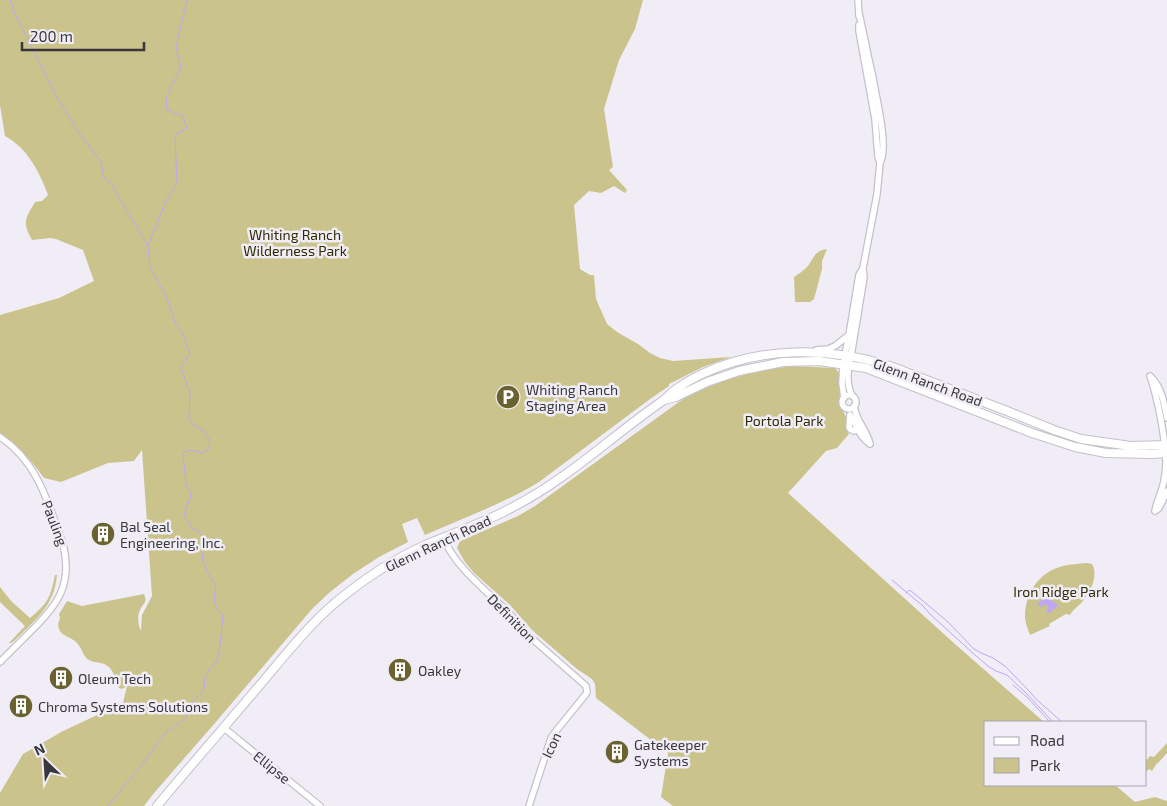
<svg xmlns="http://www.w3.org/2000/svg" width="1167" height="806" font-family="'Exo 2',sans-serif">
  <rect width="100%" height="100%" fill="#f0edf7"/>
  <!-- green -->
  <path fill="#cac38c" d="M0,0H643L635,29L619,60L604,109L613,167L609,170L627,190L625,193L614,186L601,193L589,191L574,205L580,269L590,275H594L596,299L607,324L617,332L638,344L650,353L660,358L673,361L731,357L703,367L669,384V386L650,399L539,482C503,504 463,518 425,535L417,518L402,524L408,542L379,557L353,574L330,592L312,609L215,723L154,793L144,806H0V793L23,754L63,731L123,703L127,686L122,689L119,688C115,681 115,673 109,667C104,662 97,663 91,661C83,658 82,648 77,643C72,637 62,637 59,629C57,625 59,622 60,618L59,614L67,601L82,606L144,594C148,603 143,603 140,610C137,616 138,625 141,631L142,615L152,596L142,450L134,461L108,463L61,482L44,478C32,461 17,445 0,433V315L59,298L94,281L83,250L56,239L50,238L32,240C22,222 25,219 35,202L42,201L48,195C39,171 28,149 5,136L0,105Z
    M827,249L822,261V269L814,299L810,302H795L794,277C799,274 804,270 808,266C814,257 815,251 827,249Z
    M793,366L835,368L839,373L840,395L839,403L847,419L846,428L849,434L837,448L826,451L788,493L956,645L1044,722H986V785H1115L1135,802L1155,797L1167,801V806H673L661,797L668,753L596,698L595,684L592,679L577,669L532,630L510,605L474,573L465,562L457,548L460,541L518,516L535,506L683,399C719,380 753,370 793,366Z
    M1087,563L1092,564C1099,576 1090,593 1082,602C1078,607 1073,609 1070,615L1066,614L1049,624L1050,626L1030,635C1028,629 1025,623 1025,616C1025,593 1040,571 1063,566C1071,564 1079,564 1087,563Z
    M55,575H57C54,607 35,620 14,641L11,643H9L25,626L0,602V587L11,601L30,618C49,602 50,598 55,575Z
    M1167,743V753L1158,763H1157L1152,771L1149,769L1146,772V761L1150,756L1154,757Z"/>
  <!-- water -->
  <path fill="#c0a7f1" d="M1049,594L1053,602L1057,604L1058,606L1055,609L1052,610L1050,613H1048L1046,611L1048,609V606L1045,605L1040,607L1038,603Z"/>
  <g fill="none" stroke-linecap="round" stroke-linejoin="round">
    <!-- stream -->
    <path stroke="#c0a7f1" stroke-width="1" d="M10,0L17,18L56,96L77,130L101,162L104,178L111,184L148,246
      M892,580L923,606L931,615L975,655L988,666L996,671L1007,675L1026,693L1053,722
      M906,593L910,590L948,622L974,649L981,653L993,658L1005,666L1031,693L1036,699L1062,722
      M1013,685L1027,697L1050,722
      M108,806L145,761L165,733L185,719L190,705L204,689L205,676L216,662L219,654L223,616C212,605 214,599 216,585L207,572L202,558L205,541L199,531L192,528L184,515L191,495L186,485L183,453L190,450L203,453L209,448L210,441L203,430L194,426L189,418L190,393L181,368L190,354L183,334L175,322L167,299L150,267L148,246L165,203L177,183L175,135L187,129L183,116L167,110L166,98L181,67L176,47L187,0"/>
    <!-- minor casing -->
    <g stroke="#c4c1cb" stroke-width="8">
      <path id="minor" d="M858,0L859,16
        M859,25V31L875,119L878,157L880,163
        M816,350L828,349L835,346L849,335
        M1150,376C1158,399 1165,437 1166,461C1166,468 1165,475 1164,481C1162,491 1157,501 1155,511
        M1151,377C1162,388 1164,403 1167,418
        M842 402a7 7 0 1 1 14 0a7 7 0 1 1-14 0Z
        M852,396C846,383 847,370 851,356L864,277L863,270
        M844,398L842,383L843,365L849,335L859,275L863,268L877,194L880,163C889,146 876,98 873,78C868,57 864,35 859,13
        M854,406C856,421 867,430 870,444
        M850,415C857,425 859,437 870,444
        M850,415L849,427L850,429L854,431L857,430
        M0,437C38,462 48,503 63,544C73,584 58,605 30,632C20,642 10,652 0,662
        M1155,511L1159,508L1167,491
        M443,538C457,568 482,587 505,609C514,617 520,627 528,635C547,652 567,669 586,686L587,692L586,694L556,731L551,738L529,806
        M224,728L320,806"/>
    </g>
    <!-- major casing -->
    <g stroke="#c4c1cb" stroke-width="10">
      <path id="major" d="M664,400L676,397L707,382L739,371L783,362L819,361L866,368L1032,433L1075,447L1106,453L1151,454L1167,453
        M157,806C191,765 226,725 260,685C287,653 313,619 346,594C370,575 395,559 423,546C453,533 484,523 513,507C568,479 614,434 664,400C675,388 688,381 702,374C761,346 829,347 890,366L1007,411L1054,430L1081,439L1131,446L1167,445"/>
    </g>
    <!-- minor -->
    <use href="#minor" stroke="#fff" stroke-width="5.5"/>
    <!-- major -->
    <use href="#major" stroke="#fff" stroke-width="8"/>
  </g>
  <!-- icons -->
  <defs>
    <g id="parking-disc" transform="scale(1.25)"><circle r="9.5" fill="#6a6330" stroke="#f0edf7"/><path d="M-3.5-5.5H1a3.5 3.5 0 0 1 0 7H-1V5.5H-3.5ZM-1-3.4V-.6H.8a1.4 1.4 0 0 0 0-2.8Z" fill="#fff"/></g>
    <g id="building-disc" transform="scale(1.25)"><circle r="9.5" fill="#6a6330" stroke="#f0edf7"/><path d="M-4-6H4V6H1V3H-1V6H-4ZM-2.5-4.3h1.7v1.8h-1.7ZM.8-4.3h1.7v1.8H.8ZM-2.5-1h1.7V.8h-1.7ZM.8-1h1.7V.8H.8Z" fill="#fff"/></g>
  </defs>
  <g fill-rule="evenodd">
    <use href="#parking-disc" x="508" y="397"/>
    <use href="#building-disc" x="103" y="534"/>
    <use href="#building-disc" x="400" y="670"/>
    <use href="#building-disc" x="61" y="678"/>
    <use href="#building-disc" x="21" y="706"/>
    <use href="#building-disc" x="617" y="752"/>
  </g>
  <g text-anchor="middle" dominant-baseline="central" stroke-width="5" stroke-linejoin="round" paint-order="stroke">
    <!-- park labels -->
    <g font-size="14" fill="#302b05" stroke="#f0edf7">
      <text x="295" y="234">Whiting Ranch<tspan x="295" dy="16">Wilderness Park</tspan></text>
      <text x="784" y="420">Portola Park</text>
      <text x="1061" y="591">Iron Ridge Park</text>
    </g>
    <!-- street labels -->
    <g font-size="14" fill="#38373b" stroke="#f0edf7">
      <text transform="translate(928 382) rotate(20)">Glenn Ranch Road</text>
      <text transform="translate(55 523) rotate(69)">Pauling</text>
      <text transform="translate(438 543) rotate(-25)">Glenn Ranch Road</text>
      <text transform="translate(512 618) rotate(45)">Definition</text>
      <text transform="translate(551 745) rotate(-65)">Icon</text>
      <text transform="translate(272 767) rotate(39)">Ellipse</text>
    </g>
    <!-- poi labels -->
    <g font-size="14" fill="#38373b" stroke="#f0edf7" text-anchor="start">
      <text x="526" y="389">Whiting Ranch<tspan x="526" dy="16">Staging Area</tspan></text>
      <text x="120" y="526">Bal Seal<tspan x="120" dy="16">Engineering, Inc.</tspan></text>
      <text x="418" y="670">Oakley</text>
      <text x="78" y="678">Oleum Tech</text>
      <text x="38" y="706">Chroma Systems Solutions</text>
      <text x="634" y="744">Gatekeeper<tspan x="634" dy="16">Systems</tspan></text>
    </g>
  </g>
  <!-- legend -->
  <rect x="984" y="721" width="162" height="65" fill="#f0edf7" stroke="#a6a4ac"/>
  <rect x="994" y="737" width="25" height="8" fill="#ffffff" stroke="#a6a4ac"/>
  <text x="1030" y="746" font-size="15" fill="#38373b">Road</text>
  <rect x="994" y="758" width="25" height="15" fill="#cac38c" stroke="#a6a4ac"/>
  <text x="1030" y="771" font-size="15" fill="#38373b">Park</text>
  <!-- north arrow -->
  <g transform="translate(45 761) rotate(335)" stroke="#f0edf7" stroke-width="4" paint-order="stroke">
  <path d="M0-4L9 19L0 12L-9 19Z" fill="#38373b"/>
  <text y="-8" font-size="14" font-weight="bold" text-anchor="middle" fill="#38373b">N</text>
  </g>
  <!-- scale -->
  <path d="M22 42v8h122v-8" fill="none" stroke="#38373b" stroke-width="2.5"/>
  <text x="30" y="42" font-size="15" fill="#38373b" stroke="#f0edf7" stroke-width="4" paint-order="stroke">200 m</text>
</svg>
